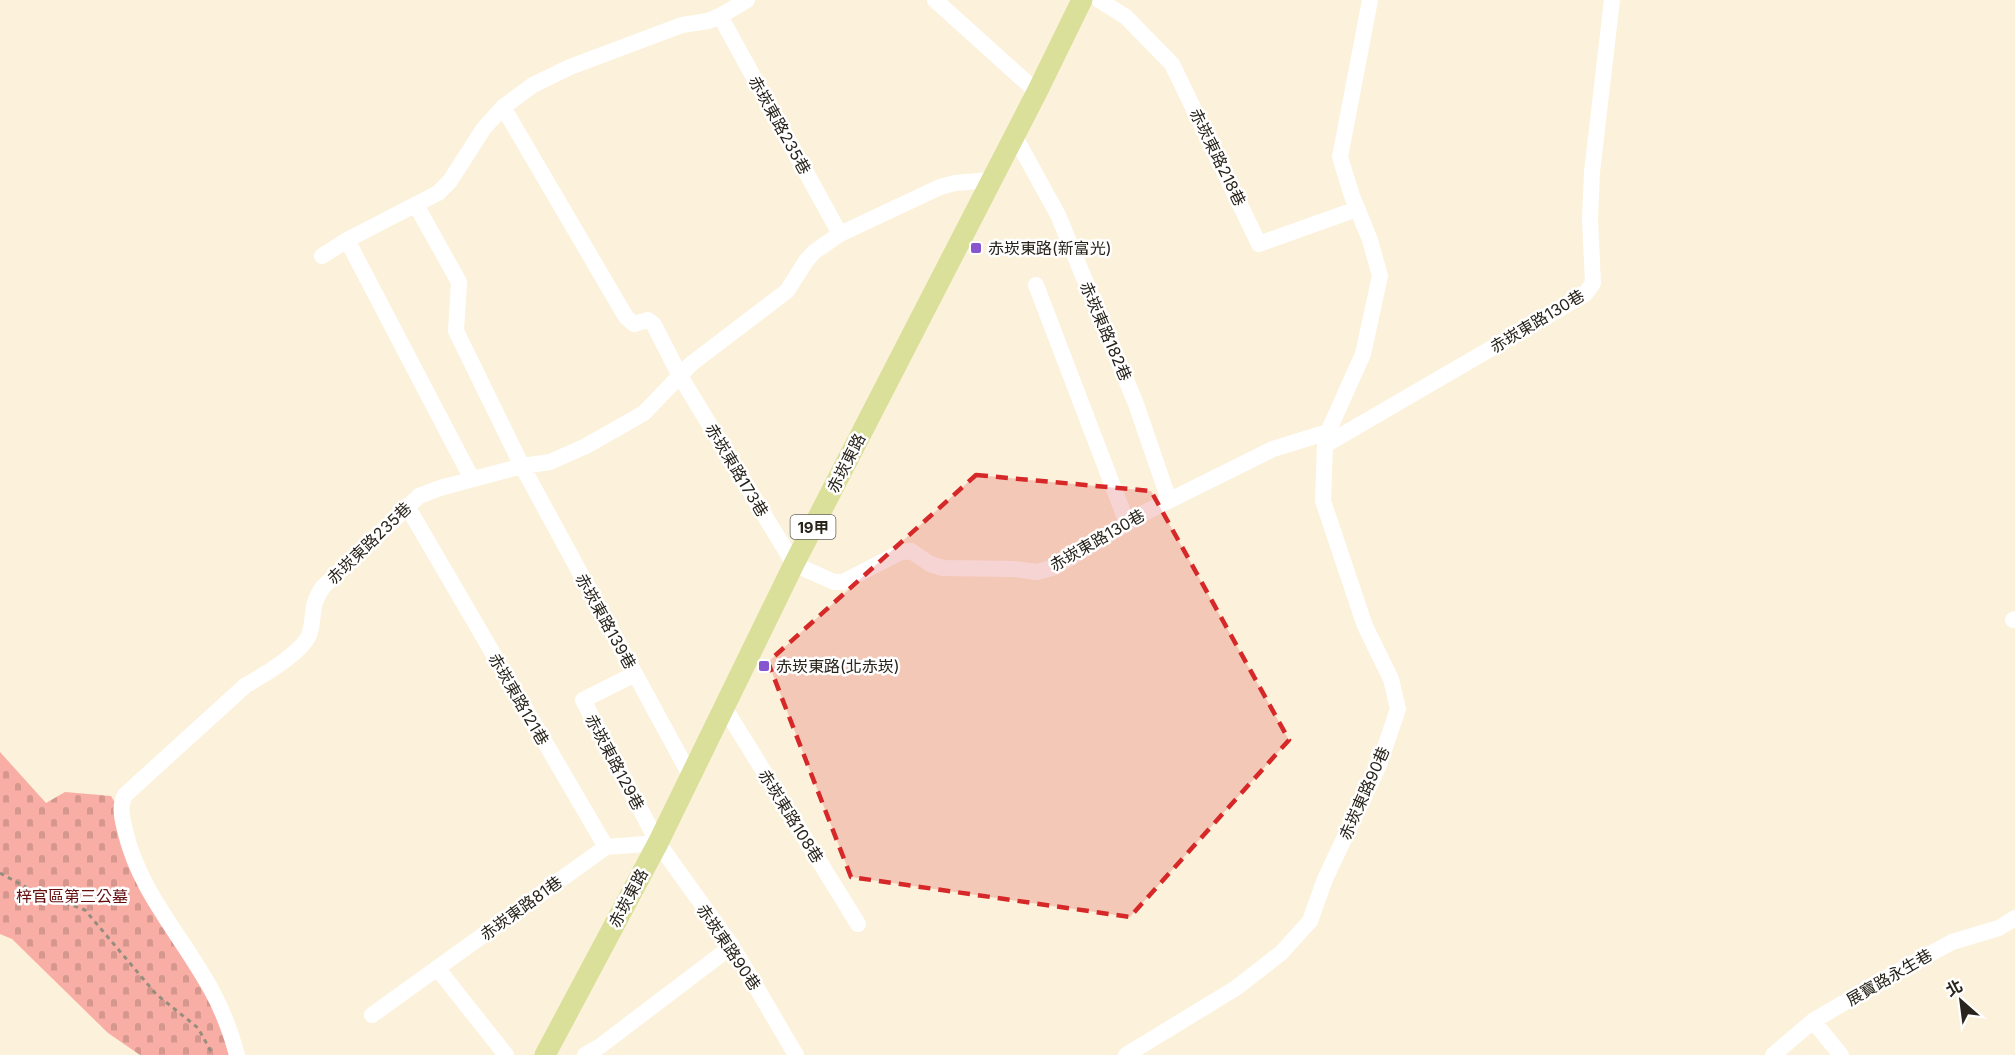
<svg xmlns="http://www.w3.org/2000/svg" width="2015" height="1055" font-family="Inter,'Noto Sans TC',sans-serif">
  <defs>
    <pattern id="cemetery-stones" width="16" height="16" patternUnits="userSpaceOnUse" patternTransform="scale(1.5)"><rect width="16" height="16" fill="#f9aea5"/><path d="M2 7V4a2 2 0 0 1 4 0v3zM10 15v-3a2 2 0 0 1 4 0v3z" fill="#d5968d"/></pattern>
  </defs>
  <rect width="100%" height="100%" fill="#fcf1da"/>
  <!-- cemetery -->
  <path fill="url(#cemetery-stones)" d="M0,752L46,803L65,792L111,796L121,813L129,848L239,1055H140L108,1033L12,939L0,934Z"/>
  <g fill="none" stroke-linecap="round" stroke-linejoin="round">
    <!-- path -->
    <path stroke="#958d7d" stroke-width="3" stroke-dasharray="4.5 4.5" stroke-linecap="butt" d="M0,873L33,891L85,910L156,994L198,1028L213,1055"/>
    <!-- minor -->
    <path stroke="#fff" stroke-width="16" d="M935,0L1037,92
      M1099,0L1126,17L1172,64L1259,244L1357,209
      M720,16L840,234
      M503,107L626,317L634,324L648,320L654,325L680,376L794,564L834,582H843L901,552L911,551L930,564L943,568L1014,569L1037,572L1055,567L1144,513L1273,449L1328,432
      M1014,135L1058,215L1136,404L1169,500
      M416,205L459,282L456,331L522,466L690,775
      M347,240L472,479
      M322,256L347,240L438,193L450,181L484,128L503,107L533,85L570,67L682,25L708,21L720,16L747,0
      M1036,285L1127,523
      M1325,445L1585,294L1593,283L1590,219L1592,172L1612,0
      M407,506L606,847
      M2013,620L2015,619
      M635,674L583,700L658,843L732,946L796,1055
      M724,707L858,924
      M606,847L658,843
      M437,968L506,1055
      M372,1015L606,847
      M1813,1021L1841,1055
      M237,1055C231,1033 223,1011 212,991C183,937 139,892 125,830C122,817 119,807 125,795L246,685C263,676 306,650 310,632C315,613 310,605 323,587L419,496L440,488L522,466L550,462L586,446L644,413L691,364L787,291L806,261L814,252L840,234L940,187L955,183L990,180
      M585,1055L599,1047L732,946
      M1126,1055L1236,988L1281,953L1310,921L1325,879L1379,765L1398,709L1391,679L1365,626L1323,501L1325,445L1328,432L1363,354L1380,276L1370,240L1352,196L1340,157L1370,0
      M1773,1055L1813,1021L1884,979L1952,942L1999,928L2015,918"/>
    <!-- major -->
    <path stroke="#dae099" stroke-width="21" d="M545,1055L658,843L794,564L1037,92L1082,0"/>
  </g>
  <!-- marked area -->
  <path fill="#d62828" fill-opacity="0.2" stroke="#d62828" stroke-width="4.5" stroke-dasharray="12 8" stroke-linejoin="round" d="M976,475L1151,491L1289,740L1130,917L851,877L768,662Z"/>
  <!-- markers -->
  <g fill="#8755cd" stroke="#fff" stroke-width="2">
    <rect x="970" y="242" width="12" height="12" rx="3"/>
    <rect x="758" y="660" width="12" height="12" rx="3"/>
  </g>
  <g text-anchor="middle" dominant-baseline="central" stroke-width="5" stroke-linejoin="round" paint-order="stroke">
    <!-- shield labels -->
    <rect fill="#fff" stroke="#68665f" stroke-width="1.5" x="790.5" y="515" width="45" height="24" rx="4.5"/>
    <g font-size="15" font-weight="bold" fill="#28241b">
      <text x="813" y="527">19甲</text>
    </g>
    <!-- street labels -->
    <g font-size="16" fill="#28241b" stroke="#fff">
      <text transform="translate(780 125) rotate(61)">赤崁東路235巷</text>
      <text transform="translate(1218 157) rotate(64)">赤崁東路218巷</text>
      <text transform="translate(1537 321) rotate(-31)">赤崁東路130巷</text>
      <text transform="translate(1106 331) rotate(67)">赤崁東路182巷</text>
      <text transform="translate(846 463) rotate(-63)">赤崁東路</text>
      <text transform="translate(737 470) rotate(59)">赤崁東路173巷</text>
      <text transform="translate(1097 540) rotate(-30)">赤崁東路130巷</text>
      <text transform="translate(369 543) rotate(-44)">赤崁東路235巷</text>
      <text transform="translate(606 621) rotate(61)">赤崁東路139巷</text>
      <text transform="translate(519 699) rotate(60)">赤崁東路121巷</text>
      <text transform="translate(615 762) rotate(62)">赤崁東路129巷</text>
      <text transform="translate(1364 793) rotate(-66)">赤崁東路90巷</text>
      <text transform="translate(791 816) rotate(58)">赤崁東路108巷</text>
      <text transform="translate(628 898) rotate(-62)">赤崁東路</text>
      <text transform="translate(521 908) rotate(-36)">赤崁東路81巷</text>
      <text transform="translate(729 947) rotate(56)">赤崁東路90巷</text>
      <text transform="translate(1889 977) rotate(-30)">展寶路永生巷</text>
    </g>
    <!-- poi labels -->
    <g font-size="16" fill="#28241b" stroke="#fff" text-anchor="start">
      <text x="988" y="248">赤崁東路(新富光)</text>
      <text x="776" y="666">赤崁東路(北赤崁)</text>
    </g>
    <!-- park labels -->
    <g font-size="16" fill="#640e0e" stroke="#fff">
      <text x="72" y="896">梓官區第三公墓</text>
    </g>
  </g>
  <!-- north arrow -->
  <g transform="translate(1961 1001) rotate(332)" stroke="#ffffff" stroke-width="4.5" paint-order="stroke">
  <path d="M0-4.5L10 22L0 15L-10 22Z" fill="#28241b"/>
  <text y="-9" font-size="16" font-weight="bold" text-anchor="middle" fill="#28241b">北</text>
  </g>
</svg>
